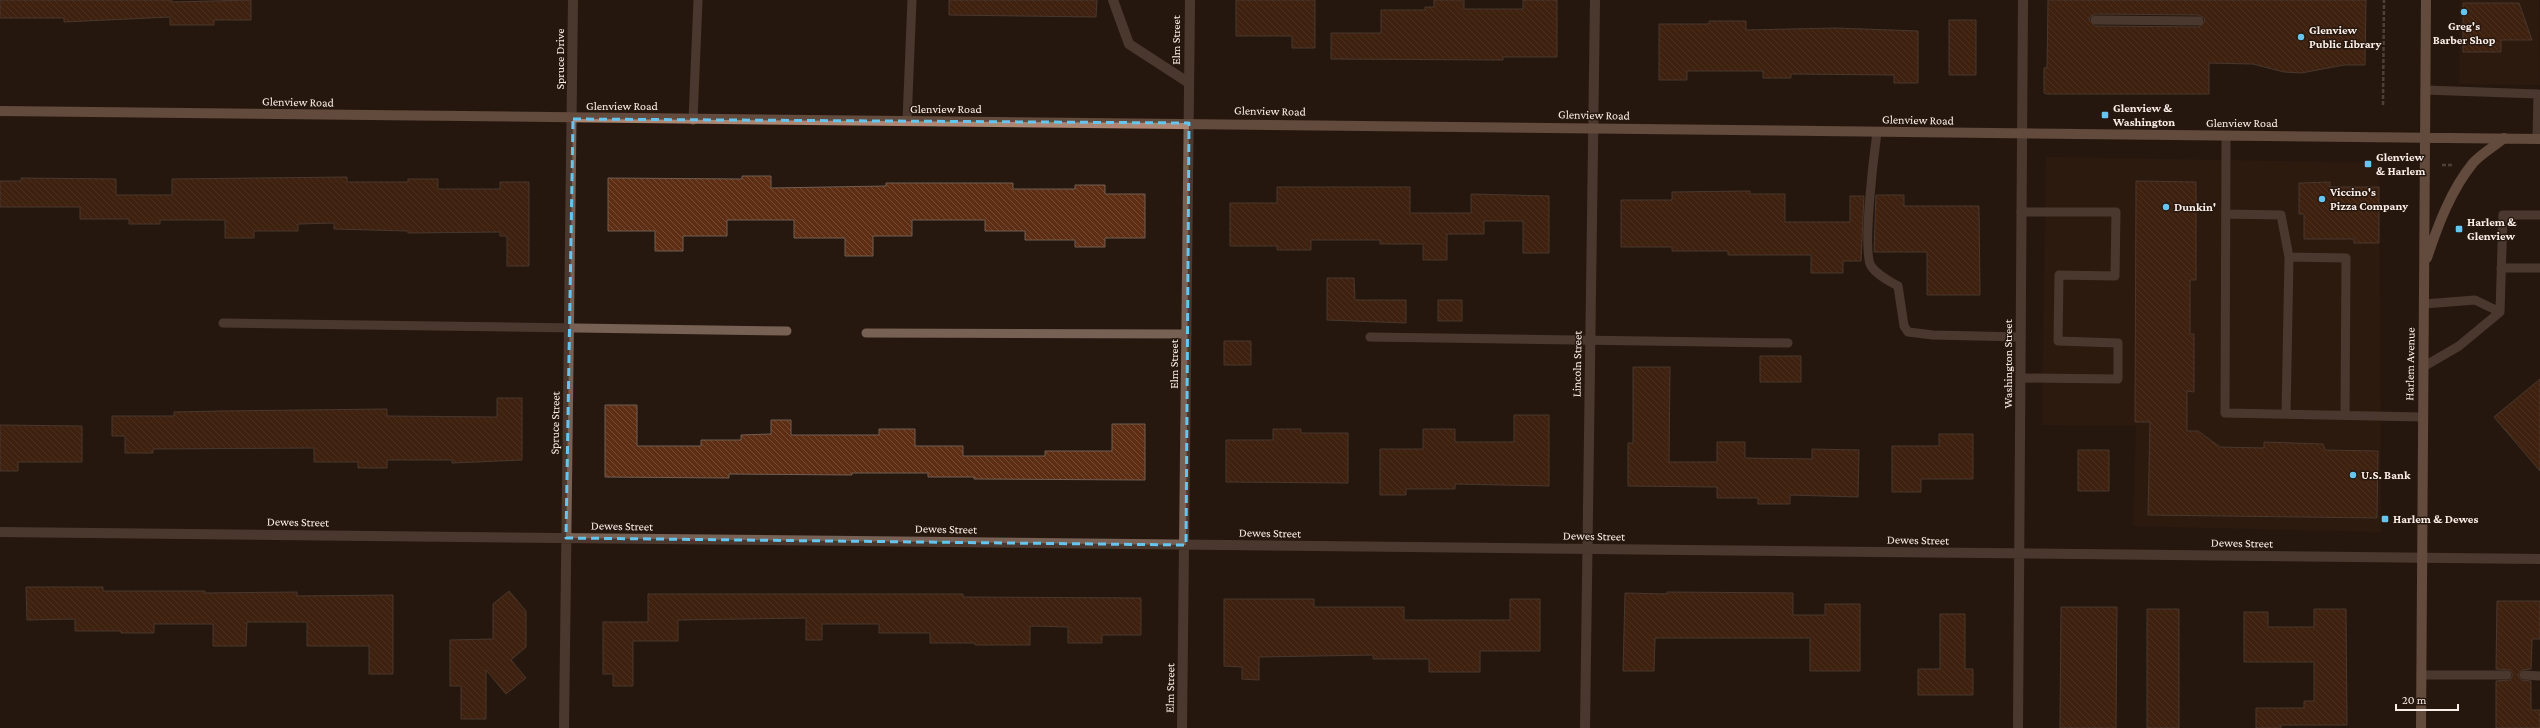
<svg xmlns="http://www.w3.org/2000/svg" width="2540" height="728" font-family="'Crimson Pro',serif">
  <defs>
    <pattern id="building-back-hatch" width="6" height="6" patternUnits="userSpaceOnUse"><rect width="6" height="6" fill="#5d2e13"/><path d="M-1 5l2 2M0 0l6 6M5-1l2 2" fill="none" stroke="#754d35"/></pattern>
  </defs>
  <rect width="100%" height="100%" fill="#27180f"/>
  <!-- built -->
  <path fill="#331d11" d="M2460,0H2539L2540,85L2459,84Z
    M2046,157L2379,163L2381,532L2133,526L2136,426L2042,425Z"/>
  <!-- building -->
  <path fill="url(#building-back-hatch)" stroke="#705d53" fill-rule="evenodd" d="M0,0H172V2L251,0V20H214V25H170V17L64,22V18H0Z
    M949,0H1097L1096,17L949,15Z
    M1236,0H1315V48H1292V36H1236Z
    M1434,0H1464V9H1523V0H1557V57H1503V60L1331,59V33H1381V10H1425V7H1434Z
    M2048,0H2366L2365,65H2344L2301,73L2284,72L2253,64L2209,63V94H2047L2044,93V68H2047ZM2095,14L2199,15L2204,18L2205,21L2199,27L2095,26L2089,20L2090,17Z
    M2463,3H2519L2532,40H2501V52H2463Z
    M1949,20H1976V75H1949Z
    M1709,21H1746V30L1836,28L1918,31V83H1894V75L1791,74V78H1763V71H1687V80H1659V24H1709Z
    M742,176H771V188L886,186V183H1013V189H1075V185H1105V194H1145V238H1105V247H1075V240H1025V231H985V220H912V236H873V256H845V238H794V220H727V236H683V251H655V231H608V178L742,179Z
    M347,177V182H408V179H438V189H500V182H529V266H507V236H500V232L408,233V231L334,229V223L298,224V231H254V238H225V220H160V224H129V219H80V207H0V181H21V178L116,179V195H172V179Z
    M2136,181L2196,182V280H2190V334H2194V392L2187,391V431H2198L2220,447L2264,448V442L2323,444L2325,450L2378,451L2377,518L2148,515L2150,422H2135Z
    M2330,182V187H2379V243H2354V239H2304V214H2299V183Z
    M1277,187H1410V213H1471V194L1549,196V253H1523V221H1484V234H1447V260H1423V244H1380V240H1311V250H1277V246H1230V203H1277Z
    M1750,191V194H1785V222H1850V196H1864L1861,261H1843V273H1811V255H1728V251H1672V247H1621V200H1672V192Z
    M1876,195H1904V206H1979L1980,295H1927V252H1874Z
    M1327,278H1354L1355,300H1406V323L1327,320Z
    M1438,300H1462V321H1438Z
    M1224,341H1251V365H1224Z
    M1760,356H1801V382H1760Z
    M1633,367H1670L1669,462H1717V442H1745V458L1812,459V449L1859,450L1858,497L1790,495V504H1758V498H1717V487L1628,486V443H1633Z
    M2540,379V471L2494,417Z
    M497,398H522V460L452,463V460H387V468H358V462H314V448L153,449V453H125V436H112V416H174V412L220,411L387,409V416L497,417Z
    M605,405H637V446H701V440H741V435L771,434V420H791V435H879V429H915V446H963V456H1045V451H1112V424H1145V480L974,479V477H928V473H852V475L729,474V478L605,477Z
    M1514,415H1549V486L1455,484V489H1406V495H1380V449H1423V429H1455V442H1514Z
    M0,425L82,426V462H18V471H0Z
    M1273,429H1301V433H1348V483L1226,482V440H1273Z
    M1939,434H1973V479H1921V492H1892V446H1939Z
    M2078,450H2109V491H2078Z
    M26,587H103V591H205V593L297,592V596L393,595V674H369V646H307V622H247L246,646H213V624H154V633H121V631H75V619L27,620Z
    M509,591L526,611V647L511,660L526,678L506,694L486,670V719H461V686H450V640L493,639V604Z
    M1667,592L1793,593V615H1825V604H1860V671H1810V638H1655L1654,671H1623L1625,593L1667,594Z
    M648,594H963V597L1141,598V635H1102V643H1068V627L1030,626V645H975V643H930V633H879V624H822V640H806V618L678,620V641H633V686H613V674H603V622H648Z
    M1224,599H1314V607H1404V620H1510V599H1540V651H1480V672H1429V659H1373V655L1259,657V680L1242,679V667L1224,666Z
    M2497,601H2540V639H2532L2531,669L2522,670L2518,675L2521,680L2531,681V710H2540V728H2496V681L2510,680L2513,675L2510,670L2496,669Z
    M2061,607H2117L2116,728H2060Z
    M2147,609H2179V728H2147Z
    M2314,609H2346L2347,725H2281V728H2256V708H2304V701H2314V662H2244V612H2268V627H2314Z
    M1940,614H1965V669H1973V695H1918V669H1940Z"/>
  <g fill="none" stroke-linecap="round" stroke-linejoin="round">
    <!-- path -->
    <path stroke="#7e7068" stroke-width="2.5" stroke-dasharray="4 2" stroke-linecap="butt" d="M2383,105L2384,0
      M2442,165H2452"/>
    <!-- lane -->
    <path stroke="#776054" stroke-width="9" d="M2095,20L2199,21
      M2425,90L2538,94L2537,139
      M693,120L698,0
      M907,121L912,0
      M1877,132C1874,154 1862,251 1871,266C1877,275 1889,281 1898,286L1904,326L1908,332L1933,335L2021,337
      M2226,136L2225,413L2423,417
      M2226,214L2281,215L2289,257
      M2501,268H2540
      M2500,312L2503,215H2540
      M223,323L787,331
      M866,333L1187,334
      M1370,337L1788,343
      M2423,367L2459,346L2500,312L2475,300L2424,304
      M2021,378L2118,379V343L2058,341L2059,275L2115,276L2116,212H2021
      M2286,414L2289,257L2346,258L2345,415
      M2421,675H2507
      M2524,675L2540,676"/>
    <!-- street -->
    <path stroke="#776054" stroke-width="10" d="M1113,0L1129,44L1189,83
      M0,532L2540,559
      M564,728L573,0
      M1182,728L1190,0
      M1585,728L1595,0
      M2018,728L2023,0"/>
    <!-- secondary -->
    <path stroke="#ac8774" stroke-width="10" d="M0,111L2540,139
      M2427,258C2438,225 2451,190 2473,163C2481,154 2495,146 2504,138
      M2421,728L2426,0"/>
  </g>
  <!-- marked area -->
  <path d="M0 0H2540V728H0ZM573,119L1189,123L1186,545L566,538Z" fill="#27180f" fill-opacity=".55" fill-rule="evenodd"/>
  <path fill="none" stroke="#65c5ee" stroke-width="3" stroke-dasharray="8 5" stroke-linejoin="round" d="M573,119L1189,123L1186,545L566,538Z"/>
  <!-- markers -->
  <g fill="#65c5ee" stroke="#27180f" stroke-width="1.5">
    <circle cx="2464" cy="12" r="4"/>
    <circle cx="2301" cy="37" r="4"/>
    <rect x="2101" y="111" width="8" height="8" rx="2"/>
    <rect x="2364" y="160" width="8" height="8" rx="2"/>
    <circle cx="2322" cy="199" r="4"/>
    <circle cx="2166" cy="207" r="4"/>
    <rect x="2455" y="225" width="8" height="8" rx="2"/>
    <circle cx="2353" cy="475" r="4"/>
    <rect x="2381" y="515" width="8" height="8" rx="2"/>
  </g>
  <g text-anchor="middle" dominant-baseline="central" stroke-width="3" stroke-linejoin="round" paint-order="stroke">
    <!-- poi labels -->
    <g font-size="12" font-weight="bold" fill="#faeee8" stroke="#27180f" text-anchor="start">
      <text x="2464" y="26" text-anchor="middle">Greg's<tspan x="2464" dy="14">Barber Shop</tspan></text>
      <text x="2309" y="30">Glenview<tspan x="2309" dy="14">Public Library</tspan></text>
      <text x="2113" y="108">Glenview &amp;<tspan x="2113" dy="14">Washington</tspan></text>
      <text x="2376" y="157">Glenview<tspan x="2376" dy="14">&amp; Harlem</tspan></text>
      <text x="2330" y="192">Viccino's<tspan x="2330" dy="14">Pizza Company</tspan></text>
      <text x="2174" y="207">Dunkin'</text>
      <text x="2467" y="222">Harlem &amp;<tspan x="2467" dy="14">Glenview</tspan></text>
      <text x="2361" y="475">U.S. Bank</text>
      <text x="2393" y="519">Harlem &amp; Dewes</text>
    </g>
    <!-- street labels -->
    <g font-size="12" fill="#faeee8" stroke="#27180f">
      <text transform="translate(1176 40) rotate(-90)">Elm Street</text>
      <text transform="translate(560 59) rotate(-90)">Spruce Drive</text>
      <text transform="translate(298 102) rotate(1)">Glenview Road</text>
      <text x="622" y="106">Glenview Road</text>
      <text x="946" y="109">Glenview Road</text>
      <text transform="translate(1270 111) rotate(1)">Glenview Road</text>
      <text transform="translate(1594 115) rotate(1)">Glenview Road</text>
      <text transform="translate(1918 120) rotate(1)">Glenview Road</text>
      <text x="2242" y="123">Glenview Road</text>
      <text transform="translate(1174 364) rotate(-90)">Elm Street</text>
      <text transform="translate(1577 364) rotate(-89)">Lincoln Street</text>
      <text transform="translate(2008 364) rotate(-90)">Washington Street</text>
      <text transform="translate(2410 364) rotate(-89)">Harlem Avenue</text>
      <text transform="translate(555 423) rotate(-89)">Spruce Street</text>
      <text transform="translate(298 522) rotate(1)">Dewes Street</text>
      <text transform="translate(622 526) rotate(1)">Dewes Street</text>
      <text transform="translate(946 529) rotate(1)">Dewes Street</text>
      <text transform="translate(1270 533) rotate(1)">Dewes Street</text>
      <text transform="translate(1594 536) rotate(1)">Dewes Street</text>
      <text transform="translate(1918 540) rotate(1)">Dewes Street</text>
      <text transform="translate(2242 543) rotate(1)">Dewes Street</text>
      <text transform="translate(1170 688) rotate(-89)">Elm Street</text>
    </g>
  </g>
  <!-- scale -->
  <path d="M2396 704v6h62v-6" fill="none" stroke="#faeee8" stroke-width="2"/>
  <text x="2402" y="704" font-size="12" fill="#faeee8" stroke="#27180f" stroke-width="3" paint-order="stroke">20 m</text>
</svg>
